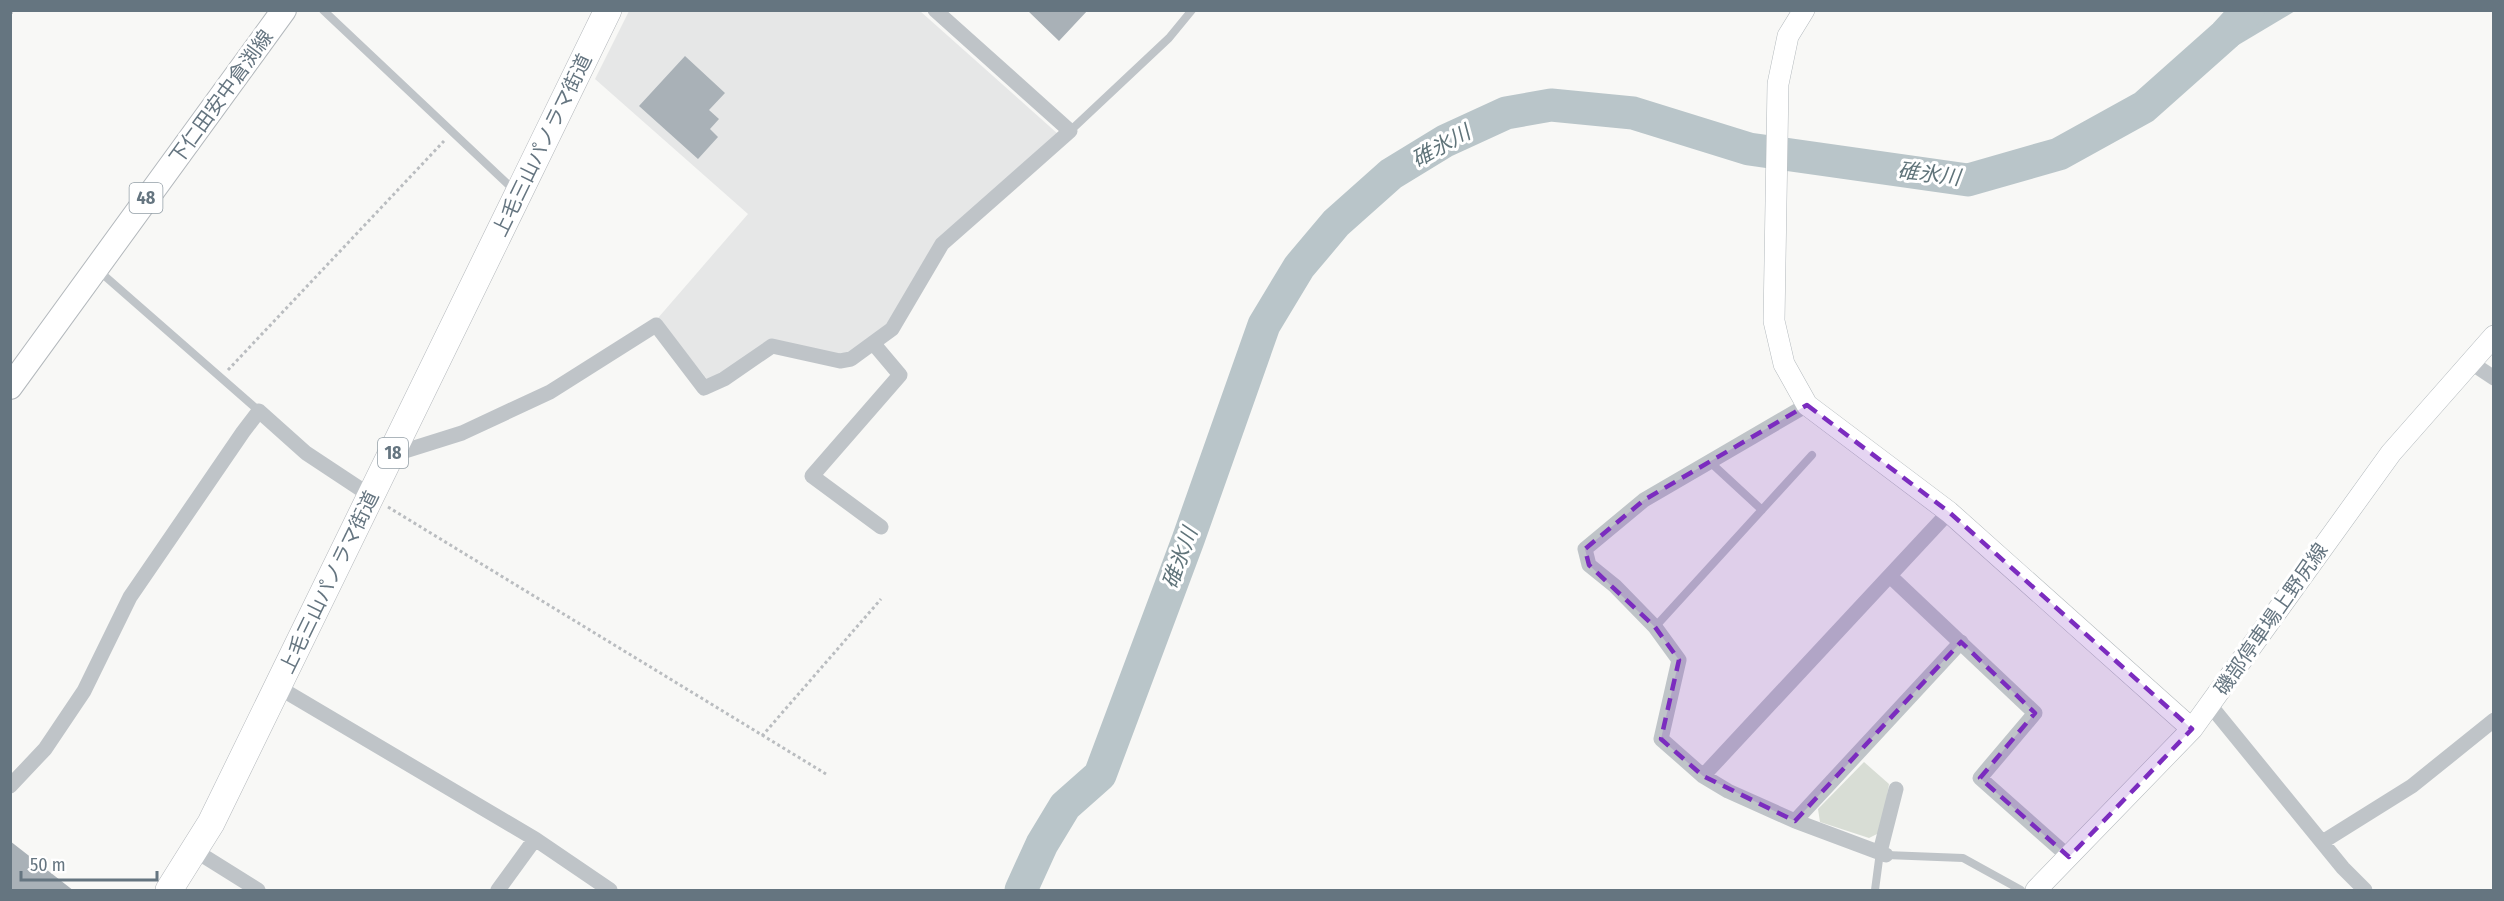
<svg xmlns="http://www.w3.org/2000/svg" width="2504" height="901" font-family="'Fira Sans Condensed','Noto Sans JP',sans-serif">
  <rect width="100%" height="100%" fill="#f8f8f6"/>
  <!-- built -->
  <path fill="#e6e7e7" d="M629,11H920L1058,134L937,242L892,320L853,351L842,356L769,340L718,375L707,379L658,318L748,214L595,79Z"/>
  <!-- green -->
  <path fill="#d8ddd5" d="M1864,762L1889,784L1881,832L1869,838L1820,822L1818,809Z"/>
  <!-- water -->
  <path fill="#b9c5c9" d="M2229,11H2295L2141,103Z"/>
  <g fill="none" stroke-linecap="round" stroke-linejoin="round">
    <!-- river -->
    <path stroke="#b9c5c9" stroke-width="33" d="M1021,890L1042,844L1065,806L1100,775L1188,540L1264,325L1299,267L1336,223L1391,174L1445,141L1506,113L1551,105L1633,113L1749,149L1968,180L2059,154L2144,107L2225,35L2248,10"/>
  </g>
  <!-- building -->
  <path fill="#a9b1b7" d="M1027,10H1088L1059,41Z
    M685,56L725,93L709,110L719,119L710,129L718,137L698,159L639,106Z
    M10,841L74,891H10Z"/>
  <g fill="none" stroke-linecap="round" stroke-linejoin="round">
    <!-- secondary casing -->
    <g stroke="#b2b8bc" stroke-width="22">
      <path id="secondary" d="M1804,10L1788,36L1778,84L1774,321L1784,364L1807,405L1949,512L2192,729
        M2036,890L2192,729L2391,453L2494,336"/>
    </g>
    <!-- primary casing -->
    <g stroke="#b3b8bc" stroke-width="26">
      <path id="primary" d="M10,387L284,10"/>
    </g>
    <!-- highway casing -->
    <g stroke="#b3b7bb" stroke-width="28">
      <path id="highway" d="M169,890L211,823L608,10"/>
    </g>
    <!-- path -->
    <path stroke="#babdc0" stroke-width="3" stroke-dasharray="3 3" stroke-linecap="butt" d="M10,14L14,10
      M228,370L444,141
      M388,507L826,774
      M762,736L881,599"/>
    <!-- lane -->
    <path stroke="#bfc4c8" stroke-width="8" d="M323,10L514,190
      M1070,131L1169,38L1192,10
      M99,271L259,411
      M1710,462L1762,510
      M1655,627L1812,455
      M1886,855L1963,858L2021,890
      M1875,890L1880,852"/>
    <!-- street -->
    <path stroke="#bfc4c8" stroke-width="15" d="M873,343L900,375L812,476L881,527
      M2470,362L2494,378
      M1807,405L1644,500L1585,549L1589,565L1615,586L1655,627L1679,660L1661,739L1703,776L1728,791L1795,821L1886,855
      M392,455L462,433L550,392L656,325L704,388L724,379L772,346L840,361L851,359L892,329L942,244L1070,131L935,10
      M1890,576L2035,713L1980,778L2069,857
      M278,687L535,839L610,890
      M2210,705L2343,868L2365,890
      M1703,776L1949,512
      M10,786L45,749L84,691L130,597L243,432L259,411L306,453L371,496
      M1795,821L1961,642
      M2324,841L2412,786L2494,720
      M194,850L258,890
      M1880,852L1896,789
      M498,890L535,839"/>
    <!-- secondary -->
    <use href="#secondary" stroke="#fff" stroke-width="21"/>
    <!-- primary -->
    <use href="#primary" stroke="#fff" stroke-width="24"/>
    <!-- highway -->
    <use href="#highway" stroke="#fff" stroke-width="27"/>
  </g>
  <!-- marked area -->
  <path fill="#7b2cbf" fill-opacity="0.2" stroke="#7b2cbf" stroke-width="4.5" stroke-dasharray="12 8" stroke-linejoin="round" d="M1807,405L1949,512L2192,729L2069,857L1980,778L2035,713L1961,642L1795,821L1703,776L1661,739L1679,660L1655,627L1589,565L1585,549L1644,500Z"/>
  <g text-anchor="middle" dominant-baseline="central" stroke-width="6" stroke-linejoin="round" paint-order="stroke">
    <!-- shield labels -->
    <g fill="#fff" stroke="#939ea6" stroke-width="1.5">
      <rect x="129.5" y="183" width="33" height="30" rx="4.5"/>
      <rect x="378" y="438" width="30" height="30" rx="4.5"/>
    </g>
    <g font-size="18" font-weight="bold" fill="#657580">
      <text x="146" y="198">48</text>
      <text x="393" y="453">18</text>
    </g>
    <!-- street labels -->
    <g font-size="20" fill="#657580" stroke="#fff">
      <text transform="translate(221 97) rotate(-54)">下仁田安中倉渕線</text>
      <text transform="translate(542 145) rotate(-64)">上毛三山パノラマ街道</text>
      <text transform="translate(329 582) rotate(-64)">上毛三山パノラマ街道</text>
      <text transform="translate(2271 619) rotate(-55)">磯部停車場上野尻線</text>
    </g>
    <!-- water labels -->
    <g font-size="21" font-style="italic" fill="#60747a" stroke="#fff">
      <text transform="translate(1441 146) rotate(-29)">碓氷川</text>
      <text transform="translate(1929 174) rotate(7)">碓氷川</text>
      <text transform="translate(1180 558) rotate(-70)">碓氷川</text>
    </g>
  </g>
  <!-- border -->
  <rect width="2504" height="901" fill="none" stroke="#657580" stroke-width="24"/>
  <!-- scale -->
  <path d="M21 871v9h136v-9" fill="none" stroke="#657580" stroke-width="3"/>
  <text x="30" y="871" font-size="18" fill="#657580" stroke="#ffffff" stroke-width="4.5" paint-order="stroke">50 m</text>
</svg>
